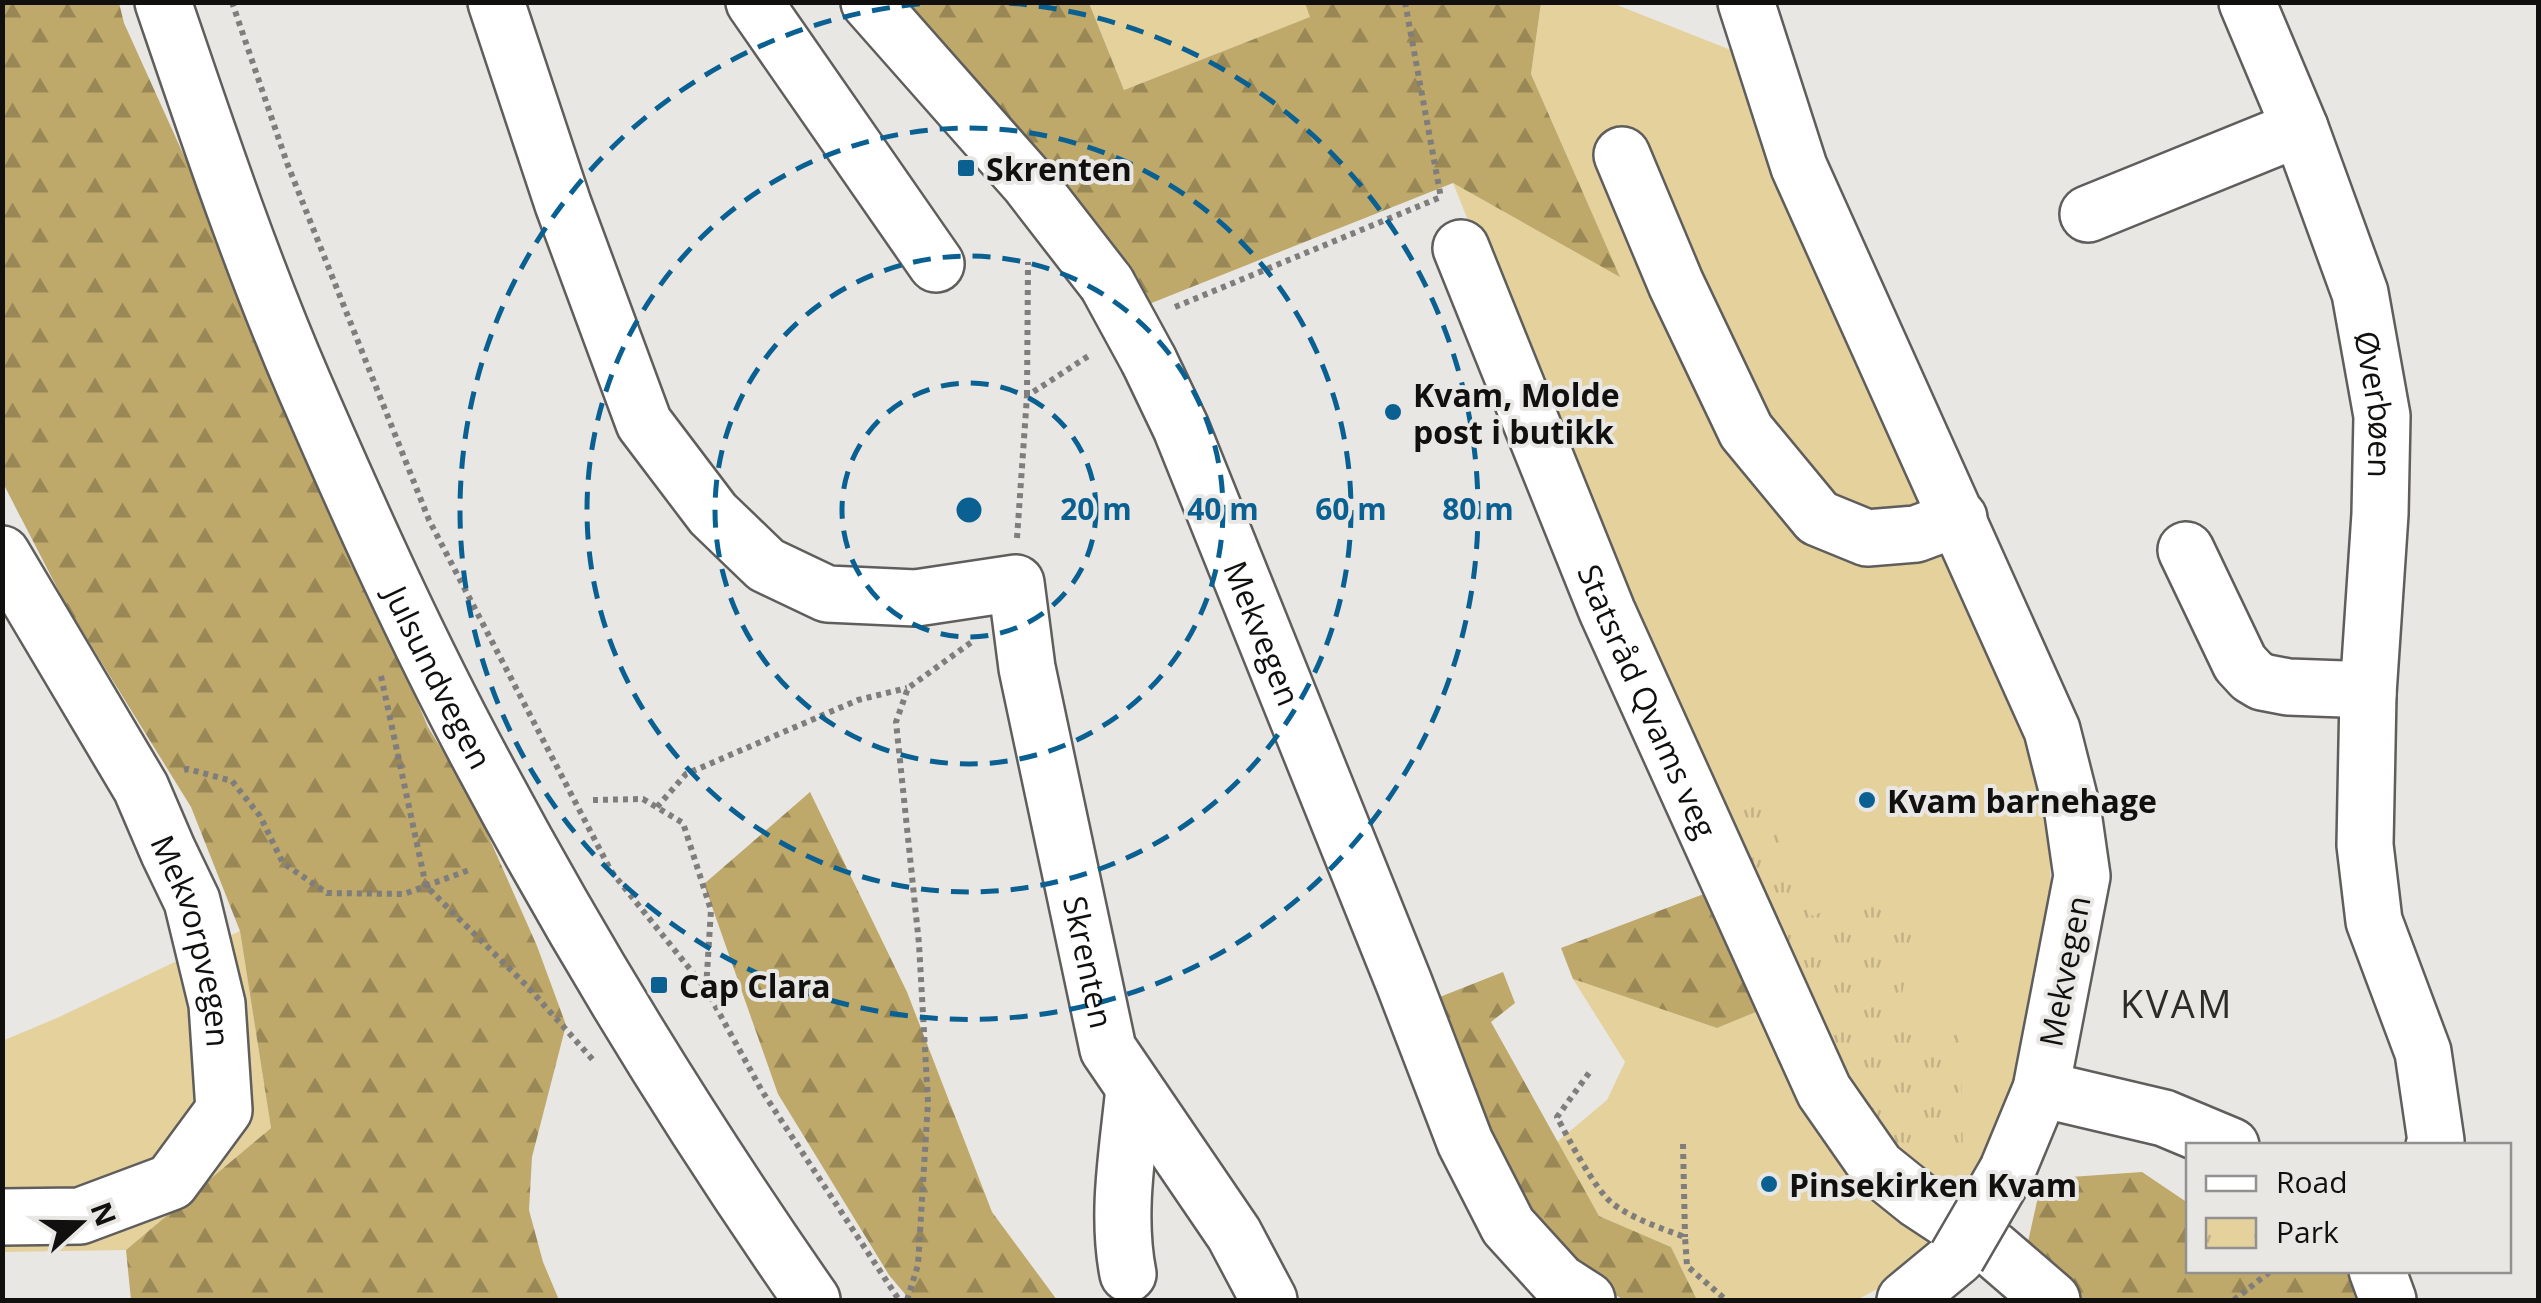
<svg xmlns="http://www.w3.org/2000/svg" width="2541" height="1303" font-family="'Open Sans',sans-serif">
  <defs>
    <pattern id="forest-firs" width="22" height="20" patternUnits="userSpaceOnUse" patternTransform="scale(2.5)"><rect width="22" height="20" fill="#bea86a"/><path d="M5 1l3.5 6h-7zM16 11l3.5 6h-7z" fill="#998756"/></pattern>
    <pattern id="park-tufts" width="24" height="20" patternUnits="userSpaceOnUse" patternTransform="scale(2.5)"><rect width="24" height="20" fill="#e4d19c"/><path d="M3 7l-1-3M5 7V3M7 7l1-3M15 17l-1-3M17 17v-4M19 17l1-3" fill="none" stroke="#c3b285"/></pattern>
  </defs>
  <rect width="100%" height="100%" fill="#e8e7e4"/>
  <!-- grass -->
  <path fill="#e4d19c" d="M1089,3H1305L1311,17L1124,90Z
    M1541,3H1612L1741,54L2033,737L2049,823L2051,896L2022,1059L1997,1148L1962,1215L1886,1156L1652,674L1453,183L1619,275L1531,74Z
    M240,931L271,1128L126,1250L3,1252L2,1041L57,1018Z
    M1573,979L1717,1028L1773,1005L1945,1229L1877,1289L1857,1300H1697L1671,1247L1599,1216L1557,1142L1607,1100L1625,1062Z"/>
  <!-- forest -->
  <path fill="url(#forest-firs)" d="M3,3H119L124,23L213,220L428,727L471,797L537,946L566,1025L532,1157L529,1210L543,1262L559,1300H131L126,1250L271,1128L240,931L191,807L66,605L3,483Z
    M903,3H1089L1124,90L1310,17L1305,3H1541L1531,74L1620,277L1453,183L1134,310Z
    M810,792L907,992L992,1212L1057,1300H910L889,1275L778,1094L704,884Z
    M1717,889L1773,1005L1717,1028L1573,979L1561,948Z
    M1503,972L1515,1003L1491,1022L1599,1216L1671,1247L1697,1300H1624L1573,1270L1523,1215L1427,1002Z
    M2142,1172L2188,1203V1270L2357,1271L2378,1300H2015L2042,1179Z"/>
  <!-- park -->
  <path fill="url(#park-tufts)" d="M1756,796L1780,840L1812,916L1875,891L1918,927L1898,1010L1960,1033L1963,1152L1897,1147L1840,1064L1729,807Z"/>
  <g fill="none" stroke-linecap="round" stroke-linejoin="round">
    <!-- minor casing -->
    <g stroke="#5f5e5c" stroke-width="60">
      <g id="minor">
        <path id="s1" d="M496,2L563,204L644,423L713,514L766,565L827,594L916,598L1016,583L1027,668L1108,1049L1234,1234L1269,1300"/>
        <path d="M754,2L936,264"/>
        <path d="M869,2L1028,182L1107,284"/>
        <path d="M1746,2L1799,167L2052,730L2073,813L2082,876L2041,1089L2007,1171"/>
        <path id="s2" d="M2247,2L2300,128L2360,293L2382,416L2380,514L2368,694L2365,845L2374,921L2423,1052L2436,1141L2434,1146"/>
        <path d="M1622,155L1676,284L1746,431L1818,518L1867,538L1916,534L1959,518"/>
        <path d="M2088,214L2300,128"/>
        <path id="s3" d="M1461,248L1607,611L1824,1091L1877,1167L1918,1200L1994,1250L2052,1300"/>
        <path id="s4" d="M1149,361L1181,428L1404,983L1465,1142L1508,1226L1559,1282L1587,1300"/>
        <path d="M2186,550L2240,663L2252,676L2262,682L2288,687L2344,689L2368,694"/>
        <path id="s5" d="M2,554L141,788L168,851L192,901L217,1004L224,1110L171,1182L80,1216L2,1217"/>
        <path d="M2041,1089L2164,1118L2231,1146"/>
        <path d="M2377,1270L2388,1300"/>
        <path d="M1128,1274C1116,1213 1128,1150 1134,1088"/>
        <path d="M1905,1300L1957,1257"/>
      </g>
    </g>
    <!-- major casing -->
    <g stroke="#5f5e5c" stroke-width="60">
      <g id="major">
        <path id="s6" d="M163,2C207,131 250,260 304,385C360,514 418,643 485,767C583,951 693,1129 812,1300"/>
      </g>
    </g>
    <!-- path -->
    <path stroke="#7f7e7c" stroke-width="6" stroke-dasharray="5 5" stroke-linecap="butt" d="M232,2L287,163L429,520L611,871L706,989L762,1091L899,1300
      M1405,2L1441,198
      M1175,307L1441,197
      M1027,395L1028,262
      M1017,538L1027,396L1090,355
      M381,676L426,886L527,986L594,1061
      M184,770L188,769L232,781L260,816L283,863L327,893L404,894L469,870
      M593,800L643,799L683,823L711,910L706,989
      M657,807L686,774L858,700L907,688
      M1589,1073L1557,1117C1568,1138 1595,1190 1613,1204C1634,1219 1660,1228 1685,1237L1687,1266L1726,1300
      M1683,1144L1685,1237
      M907,1300L918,1265L928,1102L919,944L896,722L908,688L973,641
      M2234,1300L2272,1270"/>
    <!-- minor -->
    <use href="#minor" stroke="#fff" stroke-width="55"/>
    <!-- major -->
    <use href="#major" stroke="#fff" stroke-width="55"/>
    <!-- minor-bridge casing -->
    <g stroke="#5f5e5c" stroke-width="60" stroke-linecap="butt">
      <path id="minor-bridge" d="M1107,284L1149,361
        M1957,1257L2007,1171"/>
    </g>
    <!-- minor-bridge -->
    <use href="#minor-bridge" stroke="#fff" stroke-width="55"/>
  </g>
  <!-- distance rings -->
  <g fill="none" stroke="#0b6092" stroke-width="5" stroke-dasharray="18 12">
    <circle cx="969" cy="510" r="127"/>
    <circle cx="969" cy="510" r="254"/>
    <circle cx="969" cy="510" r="382"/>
    <path d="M1009 3A509 509 0 1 1 929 3"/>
  </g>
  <!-- markers -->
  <g fill="#0b6092" stroke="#e8e7e4" stroke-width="4">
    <rect x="956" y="158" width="20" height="20" rx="5"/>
    <circle cx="1393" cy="412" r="10"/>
    <circle cx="1867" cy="800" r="10"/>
    <rect x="649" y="975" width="20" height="20" rx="5"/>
    <circle cx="1769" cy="1184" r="10"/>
  </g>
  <g text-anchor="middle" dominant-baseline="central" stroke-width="8" stroke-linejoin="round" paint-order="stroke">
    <!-- poi labels -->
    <g font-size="32" font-weight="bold" fill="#11100f" stroke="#e8e7e4" text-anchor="start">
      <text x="986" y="168">Skrenten</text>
      <text x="1413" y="394">Kvam, Molde<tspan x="1413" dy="37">post i butikk</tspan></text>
      <text x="1887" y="800">Kvam barnehage</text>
      <text x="679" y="985">Cap Clara</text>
      <text x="1789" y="1184">Pinsekirken Kvam</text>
    </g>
    <!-- street labels -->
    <g font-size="32" fill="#11100f" stroke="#e8e7e4">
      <text stroke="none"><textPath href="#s2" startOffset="425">Øverbøen</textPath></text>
      <text stroke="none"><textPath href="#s4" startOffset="295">Mekvegen</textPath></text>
      <text stroke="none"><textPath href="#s6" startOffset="730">Julsundvegen</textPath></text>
      <text stroke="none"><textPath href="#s3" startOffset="490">Statsråd Qvams veg</textPath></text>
      <text stroke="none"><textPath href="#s5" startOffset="435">Mekvorpvegen</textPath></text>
      <text stroke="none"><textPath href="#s1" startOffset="1278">Skrenten</textPath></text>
      <text transform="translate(2064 971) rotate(-79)">Mekvegen</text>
    </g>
    <!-- quarter labels -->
    <g font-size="38" letter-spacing="2.5" fill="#2c2b28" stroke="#e8e7e4">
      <text x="2177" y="1003">KVAM</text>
    </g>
  </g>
  <circle cx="969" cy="510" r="15" fill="#0b6092" stroke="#e8e7e4" stroke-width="5"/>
  <g font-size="30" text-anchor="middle" font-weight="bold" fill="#0b6092" stroke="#e8e7e4" stroke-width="8" stroke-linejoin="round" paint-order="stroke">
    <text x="1096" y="520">20 m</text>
    <text x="1223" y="520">40 m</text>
    <text x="1351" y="520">60 m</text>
    <text x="1478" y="520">80 m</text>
  </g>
  <!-- border -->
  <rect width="2541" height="1303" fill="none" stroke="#11100f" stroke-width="10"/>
  <!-- legend -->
  <rect x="2186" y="1143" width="325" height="130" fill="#e8e7e4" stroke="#92918f" stroke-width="2.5"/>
  <rect x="2206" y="1176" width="50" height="15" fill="#ffffff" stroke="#92918f" stroke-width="2.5"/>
  <text x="2276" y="1193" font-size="30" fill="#11100f">Road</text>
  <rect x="2206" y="1218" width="50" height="30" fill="url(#park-tufts)" stroke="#92918f" stroke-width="2.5"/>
  <text x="2276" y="1243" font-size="30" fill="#11100f">Park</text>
  <!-- north arrow -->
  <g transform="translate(80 1223) rotate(69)" stroke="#e8e7e4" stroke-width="8" paint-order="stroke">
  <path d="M0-8L18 38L0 25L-18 38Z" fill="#11100f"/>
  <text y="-15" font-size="28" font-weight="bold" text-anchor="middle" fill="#11100f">N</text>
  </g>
</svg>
